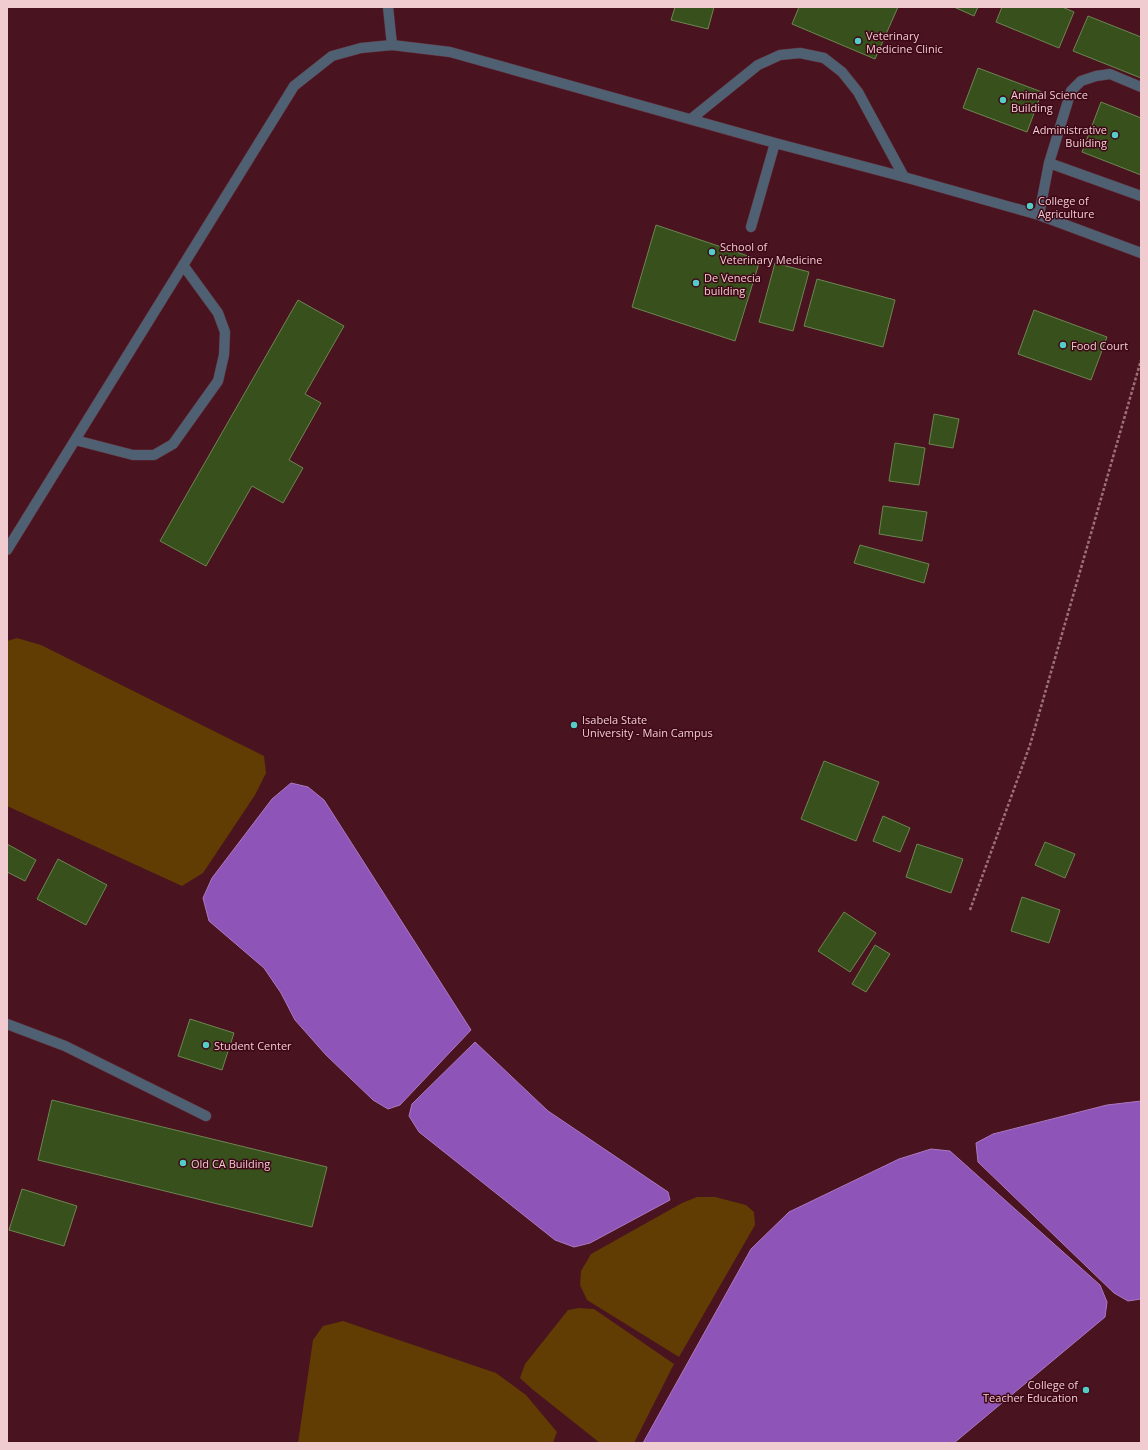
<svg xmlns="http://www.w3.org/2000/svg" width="1148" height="1450" font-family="'Open Sans',sans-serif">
  <rect width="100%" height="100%" fill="#491320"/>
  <!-- green -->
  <path fill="#613c03" d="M17,638L41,645L264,756L266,773L255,795L203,873L182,886L7,806V641Z
    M697,1197H715L746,1205L754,1212L755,1225L679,1357L587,1300L580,1285L581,1271L591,1254L682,1203Z
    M579,1308L594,1309L674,1364L634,1443H600L532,1389L520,1378L525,1364L568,1310Z
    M343,1321L496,1373L526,1395L557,1432L553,1443H298L313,1340L323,1326Z"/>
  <!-- water -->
  <path fill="#8f54b7" stroke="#ac78bf" d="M291,783L308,787L324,800L471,1030L400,1105L388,1109L373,1100L326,1055L295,1020L281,993L264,968L209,921L203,898L212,878L272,799Z
    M475,1042L548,1111L668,1192L670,1200L590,1243L574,1247L555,1240L419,1132L409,1116L412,1104Z
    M1141,1101V1299L1128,1301L1114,1293L978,1162L976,1143L993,1134L1107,1105Z
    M931,1149L950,1151L1100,1285L1107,1302L1105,1317L954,1443H643L751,1249L789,1212L899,1159Z"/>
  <!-- building -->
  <path fill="#38501c" stroke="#6c8651" d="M675,7H714L708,29L671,20Z
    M799,7H898L875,59L792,24Z
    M954,7H978L974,16Z
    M1002,7H1062L1074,12L1059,48L996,22Z
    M1088,16L1141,37V78L1073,51Z
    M978,68L1042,92L1027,132L963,108Z
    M1101,102L1141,118V175L1082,152Z
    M656,225L760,260L735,341L632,307Z
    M775,263L809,272L793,331L759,322Z
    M817,279L895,300L883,347L804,326Z
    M298,300L344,326L305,394L321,403L289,460L303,468L283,503L252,486L206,566L160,541Z
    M1034,310L1107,337L1091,380L1018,354Z
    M934,414L959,419L953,448L929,444Z
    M895,443L925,448L919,485L889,481Z
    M883,506L927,512L922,541L879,534Z
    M860,545L929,564L924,583L854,563Z
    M824,761L879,782L856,841L801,819Z
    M883,816L910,828L900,852L873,841Z
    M1045,842L1075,854L1065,878L1035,865Z
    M7,844L36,860L25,881L7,872Z
    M917,844L963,859L951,893L906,877Z
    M58,859L107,885L86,925L37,899Z
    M1022,897L1060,910L1049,943L1011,931Z
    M844,912L876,933L850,972L818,951Z
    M875,945L890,954L866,992L852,984Z
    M190,1019L234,1033L222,1070L178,1056Z
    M52,1100L327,1167L312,1227L38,1160Z
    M22,1189L77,1206L64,1246L9,1230Z"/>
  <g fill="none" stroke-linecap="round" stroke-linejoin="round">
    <!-- minor casing -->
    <g stroke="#64313c" stroke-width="11">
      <path id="minor" d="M388,7L392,45
        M691,119L758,65L780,55L800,53L824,58L842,72L858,92L904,177
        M1049,163L1141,196
        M1039,215L1049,163L1071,91L1081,81L1096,76L1110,74L1141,87
        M751,227L775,143
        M75,440L133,455H154L173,444L218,381L224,355L225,332L218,313L183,265
        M7,550L294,86L332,56L361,48L392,45L450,52L775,143L904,177L1039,215L1141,253
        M7,1024L65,1046L206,1116"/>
    </g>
    <!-- path -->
    <path stroke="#9d7079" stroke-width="2.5" stroke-dasharray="3 2" stroke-linecap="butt" d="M970,910L1030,745L1141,360"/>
    <!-- minor -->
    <use href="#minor" stroke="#4e6072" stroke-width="10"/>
  </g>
  <!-- markers -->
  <g fill="#54cdc6" stroke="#3e0817" stroke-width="1.5">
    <circle cx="858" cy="41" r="4"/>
    <circle cx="1003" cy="100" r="4"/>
    <circle cx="1115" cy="135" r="4"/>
    <circle cx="1030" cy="206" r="4"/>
    <circle cx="712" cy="252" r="4"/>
    <circle cx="696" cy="283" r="4"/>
    <circle cx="1063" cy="345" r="4"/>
    <circle cx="574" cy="725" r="4"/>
    <circle cx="206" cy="1045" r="4"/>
    <circle cx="183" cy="1163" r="4"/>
    <circle cx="1086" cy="1390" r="4"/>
  </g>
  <g text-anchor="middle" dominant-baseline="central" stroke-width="3" stroke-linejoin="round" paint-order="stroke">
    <!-- poi labels -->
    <g font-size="11" fill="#f0ccd1" stroke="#3e0817" text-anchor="start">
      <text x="866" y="35">Veterinary<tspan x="866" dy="13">Medicine Clinic</tspan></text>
      <text x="1011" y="94">Animal Science<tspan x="1011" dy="13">Building</tspan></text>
      <text x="1107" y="129" text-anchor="end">Administrative<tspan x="1107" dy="13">Building</tspan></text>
      <text x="1038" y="200">College of<tspan x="1038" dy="13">Agriculture</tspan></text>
      <text x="720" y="246">School of<tspan x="720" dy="13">Veterinary Medicine</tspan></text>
      <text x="704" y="277">De Venecia<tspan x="704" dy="13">building</tspan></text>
      <text x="1071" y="345">Food Court</text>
      <text x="582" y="719">Isabela State<tspan x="582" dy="13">University - Main Campus</tspan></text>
      <text x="214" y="1045">Student Center</text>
      <text x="191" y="1163">Old CA Building</text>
      <text x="1078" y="1384" text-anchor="end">College of<tspan x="1078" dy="13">Teacher Education</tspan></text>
    </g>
  </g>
  <!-- border -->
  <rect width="1148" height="1450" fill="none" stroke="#f0ccd1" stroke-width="16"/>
</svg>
